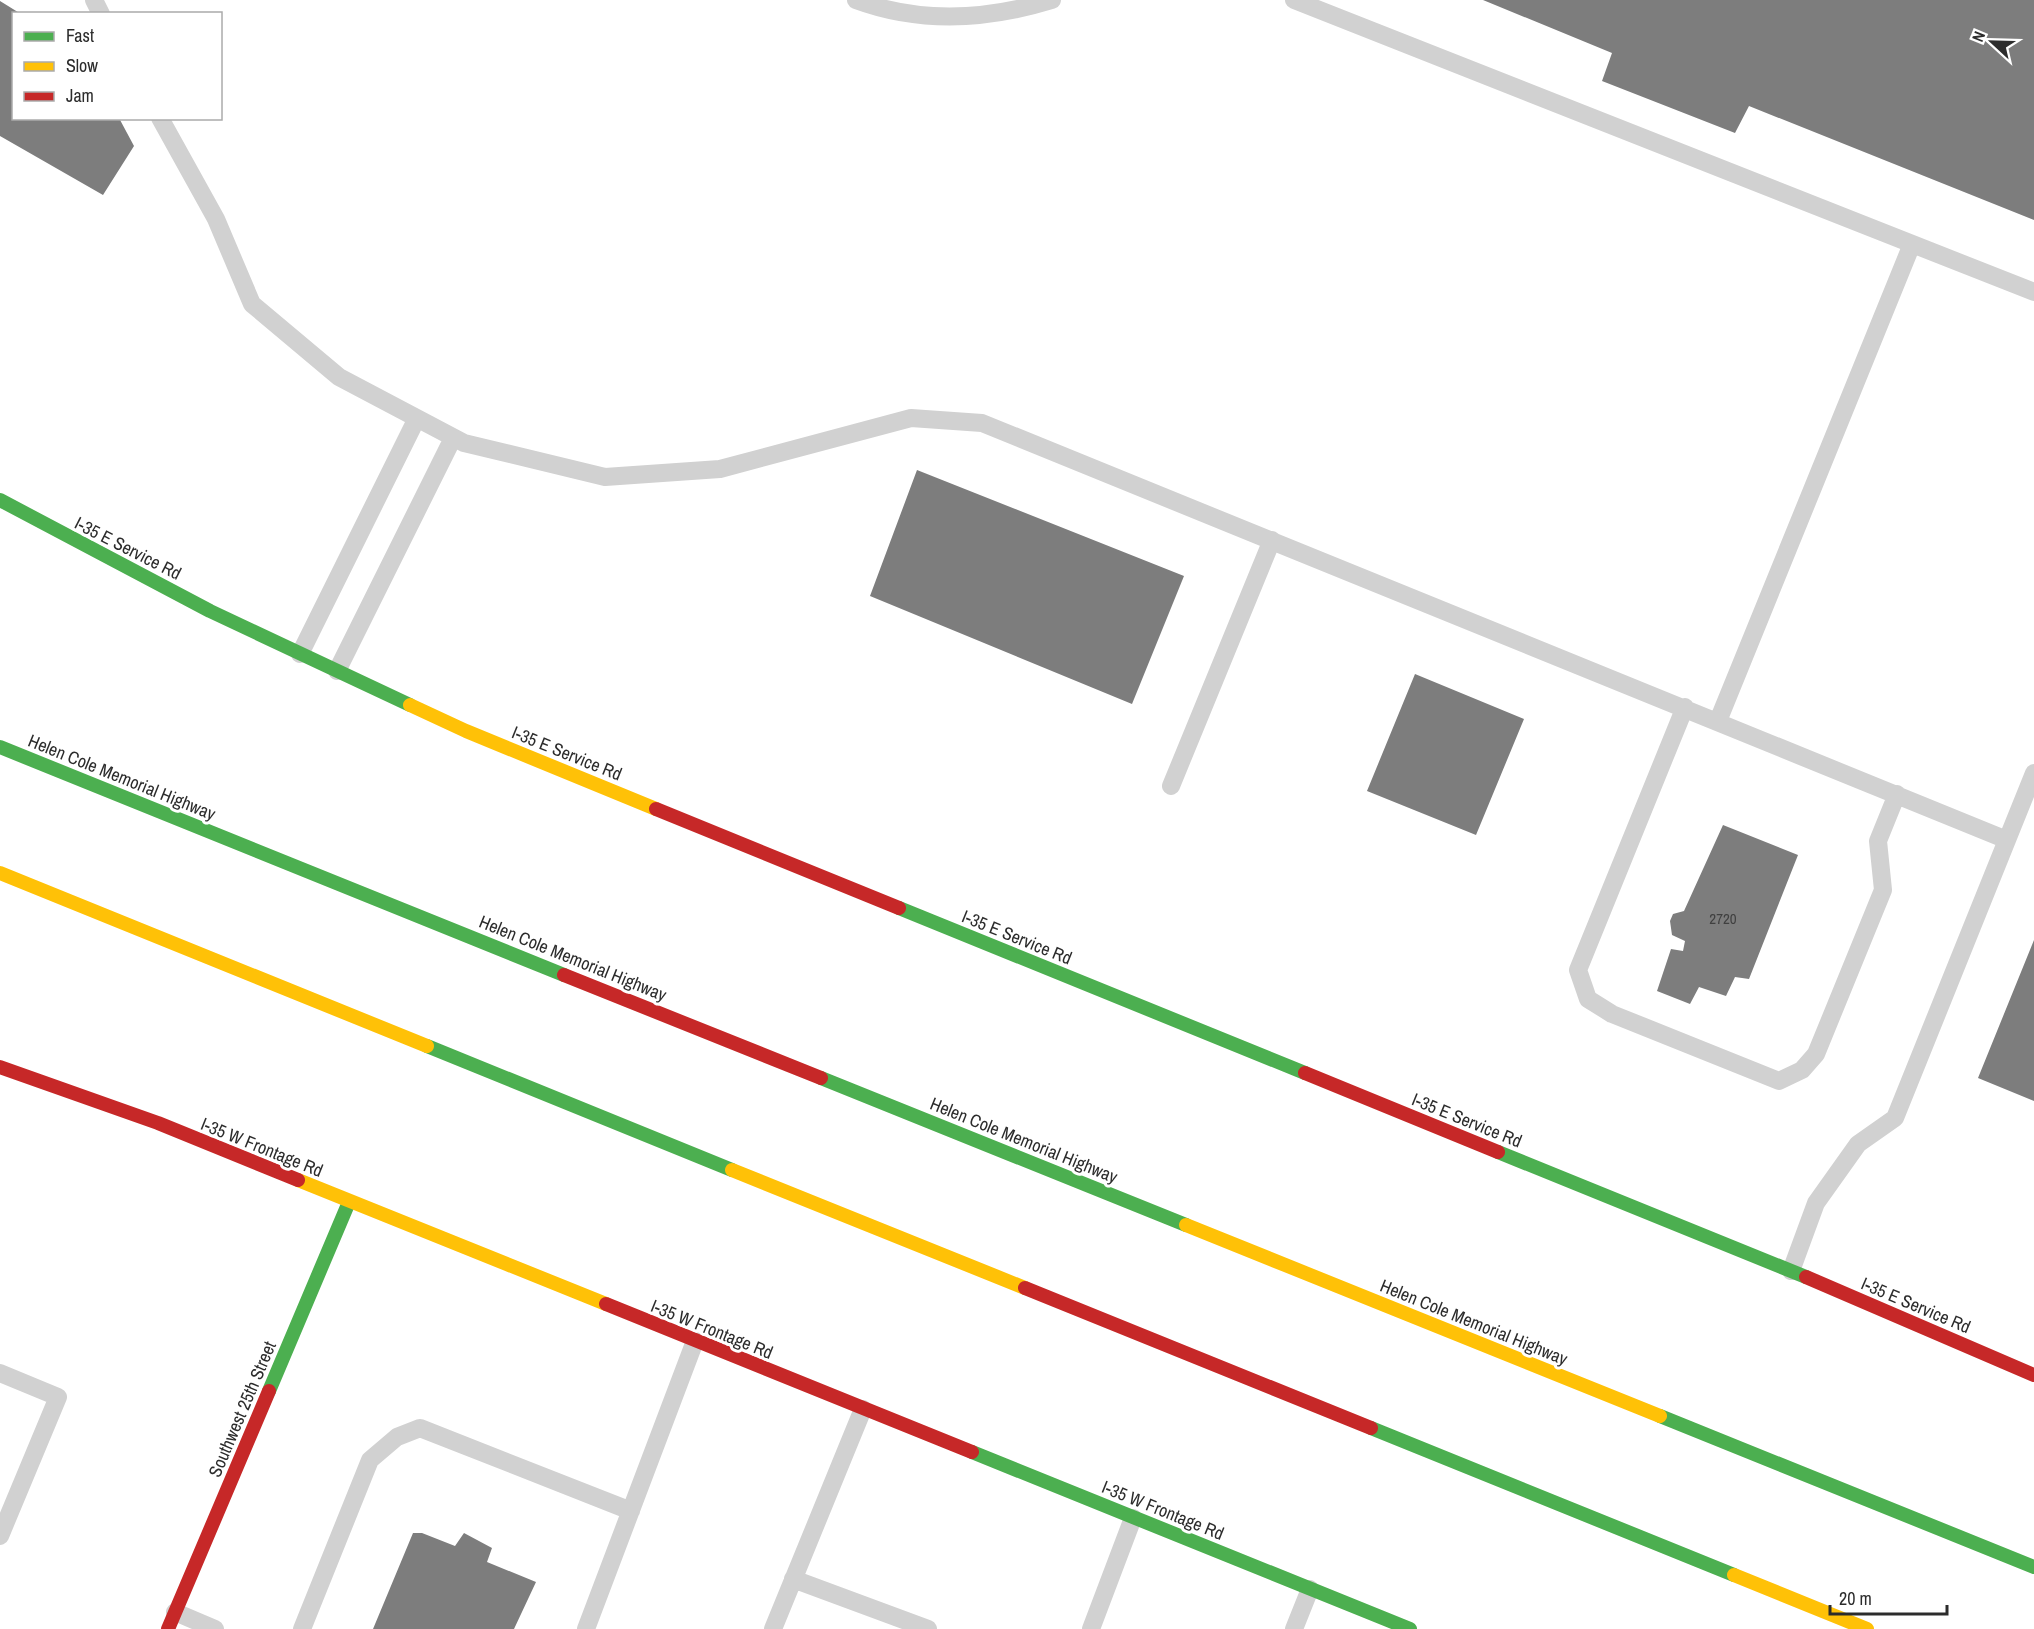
<svg xmlns="http://www.w3.org/2000/svg" width="2034" height="1629" font-family="'Archivo Narrow',sans-serif">
  <rect width="100%" height="100%" fill="#fff"/>
  <!-- building -->
  <path fill="#7d7d7d" d="M1483,0H2034V220L1749,106L1735,133L1602,81L1612,53Z
    M0,1L21,14H14V118H119L134,146L103,195L0,136Z
    M917,470L1184,576L1132,704L870,596Z
    M1415,674L1524,719L1476,835L1367,791Z
    M1723,825L1798,855L1749,979L1735,977L1726,996L1699,987L1690,1004L1657,991L1671,949L1683,951L1685,941L1672,935L1670,921L1673,914L1684,911Z
    M2034,940V1101L1978,1078Z
    M413,1533H422L455,1546L464,1533L492,1548L487,1562L536,1582L514,1629H373Z"/>
  <g fill="none" stroke-linecap="round" stroke-linejoin="round">
    <!-- lane -->
    <path stroke="#d1d1d1" stroke-width="18" d="M94,0L101,14
      M856,0C921,24 987,20 1052,0
      M1294,0L2034,292
      M160,118L216,219L252,304L339,377L464,443L605,477L720,469L911,418L982,423L2007,840
      M300,654L417,418
      M337,671L453,438
      M1685,707L1578,970L1588,999L1612,1014L1779,1081L1802,1070L1816,1054L1883,890L1878,841L1897,794
      M1718,721L1912,244
      M1171,786L1272,540
      M1791,1271L1816,1203L1858,1144L1895,1118L2034,773
      M0,1373L58,1397L0,1536
      M793,1579L928,1629
      M175,1612L215,1629
      M302,1629L370,1460L397,1437L420,1428L631,1511
      M586,1629L695,1341
      M773,1629L863,1409
      M1091,1629L1133,1518
      M1294,1629L1310,1589"/>
    <!-- fast -->
    <path stroke="#4caf50" stroke-width="14" d="M0,500L210,611L410,705
      M0,747L564,975
      M899,908L1305,1073
      M427,1046L732,1170
      M821,1078L1186,1225
      M1498,1152L1806,1277
      M269,1391L349,1202
      M1660,1416L2034,1567
      M1371,1428L1734,1575
      M972,1452L1410,1629"/>
    <!-- slow -->
    <path stroke="#ffc107" stroke-width="14" d="M410,705L466,731L656,809
      M0,873L427,1046
      M732,1170L1025,1288
      M298,1180L606,1304
      M1186,1225L1660,1416
      M1734,1575L1867,1629"/>
    <!-- jam -->
    <path stroke="#c62828" stroke-width="14" d="M656,809L899,908
      M564,975L821,1078
      M0,1067L158,1123L298,1180
      M1305,1073L1498,1152
      M1806,1277L2034,1375
      M1025,1288L1371,1428
      M606,1304L972,1452
      M168,1629L269,1391"/>
  </g>
  <g text-anchor="middle" dominant-baseline="central" stroke-width="6" stroke-linejoin="round" paint-order="stroke">
    <!-- number labels -->
    <g font-size="15" fill="#404040">
      <text x="1723" y="918">2720</text>
    </g>
    <!-- street labels -->
    <g font-size="18" fill="#2c2c2c" stroke="#fff">
      <text transform="translate(128 548) rotate(27)">I-35 E Service Rd</text>
      <text transform="translate(567 753) rotate(22)">I-35 E Service Rd</text>
      <text transform="translate(122 777) rotate(22)">Helen Cole Memorial Highway</text>
      <text transform="translate(1017 937) rotate(22)">I-35 E Service Rd</text>
      <text transform="translate(573 958) rotate(22)">Helen Cole Memorial Highway</text>
      <text transform="translate(1467 1120) rotate(22)">I-35 E Service Rd</text>
      <text transform="translate(1024 1140) rotate(22)">Helen Cole Memorial Highway</text>
      <text transform="translate(262 1147) rotate(22)">I-35 W Frontage Rd</text>
      <text transform="translate(1916 1305) rotate(23)">I-35 E Service Rd</text>
      <text transform="translate(1474 1322) rotate(22)">Helen Cole Memorial Highway</text>
      <text transform="translate(712 1329) rotate(22)">I-35 W Frontage Rd</text>
      <text transform="translate(242 1409) rotate(-67)">Southwest 25th Street</text>
      <text transform="translate(1163 1510) rotate(22)">I-35 W Frontage Rd</text>
    </g>
  </g>
  <!-- legend -->
  <rect x="12" y="12" width="210" height="108" fill="#ffffff" stroke="#ababab" stroke-width="1.5"/>
  <rect x="24" y="32" width="30" height="9" fill="#4caf50" stroke="#ababab" stroke-width="1.5"/>
  <text x="66" y="42" font-size="18" fill="#2c2c2c">Fast</text>
  <rect x="24" y="62" width="30" height="9" fill="#ffc107" stroke="#ababab" stroke-width="1.5"/>
  <text x="66" y="72" font-size="18" fill="#2c2c2c">Slow</text>
  <rect x="24" y="92" width="30" height="9" fill="#c62828" stroke="#ababab" stroke-width="1.5"/>
  <text x="66" y="102" font-size="18" fill="#2c2c2c">Jam</text>
  <!-- north arrow -->
  <g transform="translate(1992 42) rotate(292)" stroke="#ffffff" stroke-width="4.5" paint-order="stroke">
  <path d="M0-4.5L10 22L0 15L-10 22Z" fill="#2c2c2c"/>
  <text y="-9" font-size="16" font-weight="bold" text-anchor="middle" fill="#2c2c2c">N</text>
  </g>
  <!-- scale -->
  <path d="M1830 1605v9h117v-9" fill="none" stroke="#2c2c2c" stroke-width="3"/>
  <text x="1839" y="1605" font-size="18" fill="#2c2c2c" stroke="#ffffff" stroke-width="4.5" paint-order="stroke">20 m</text>
</svg>
